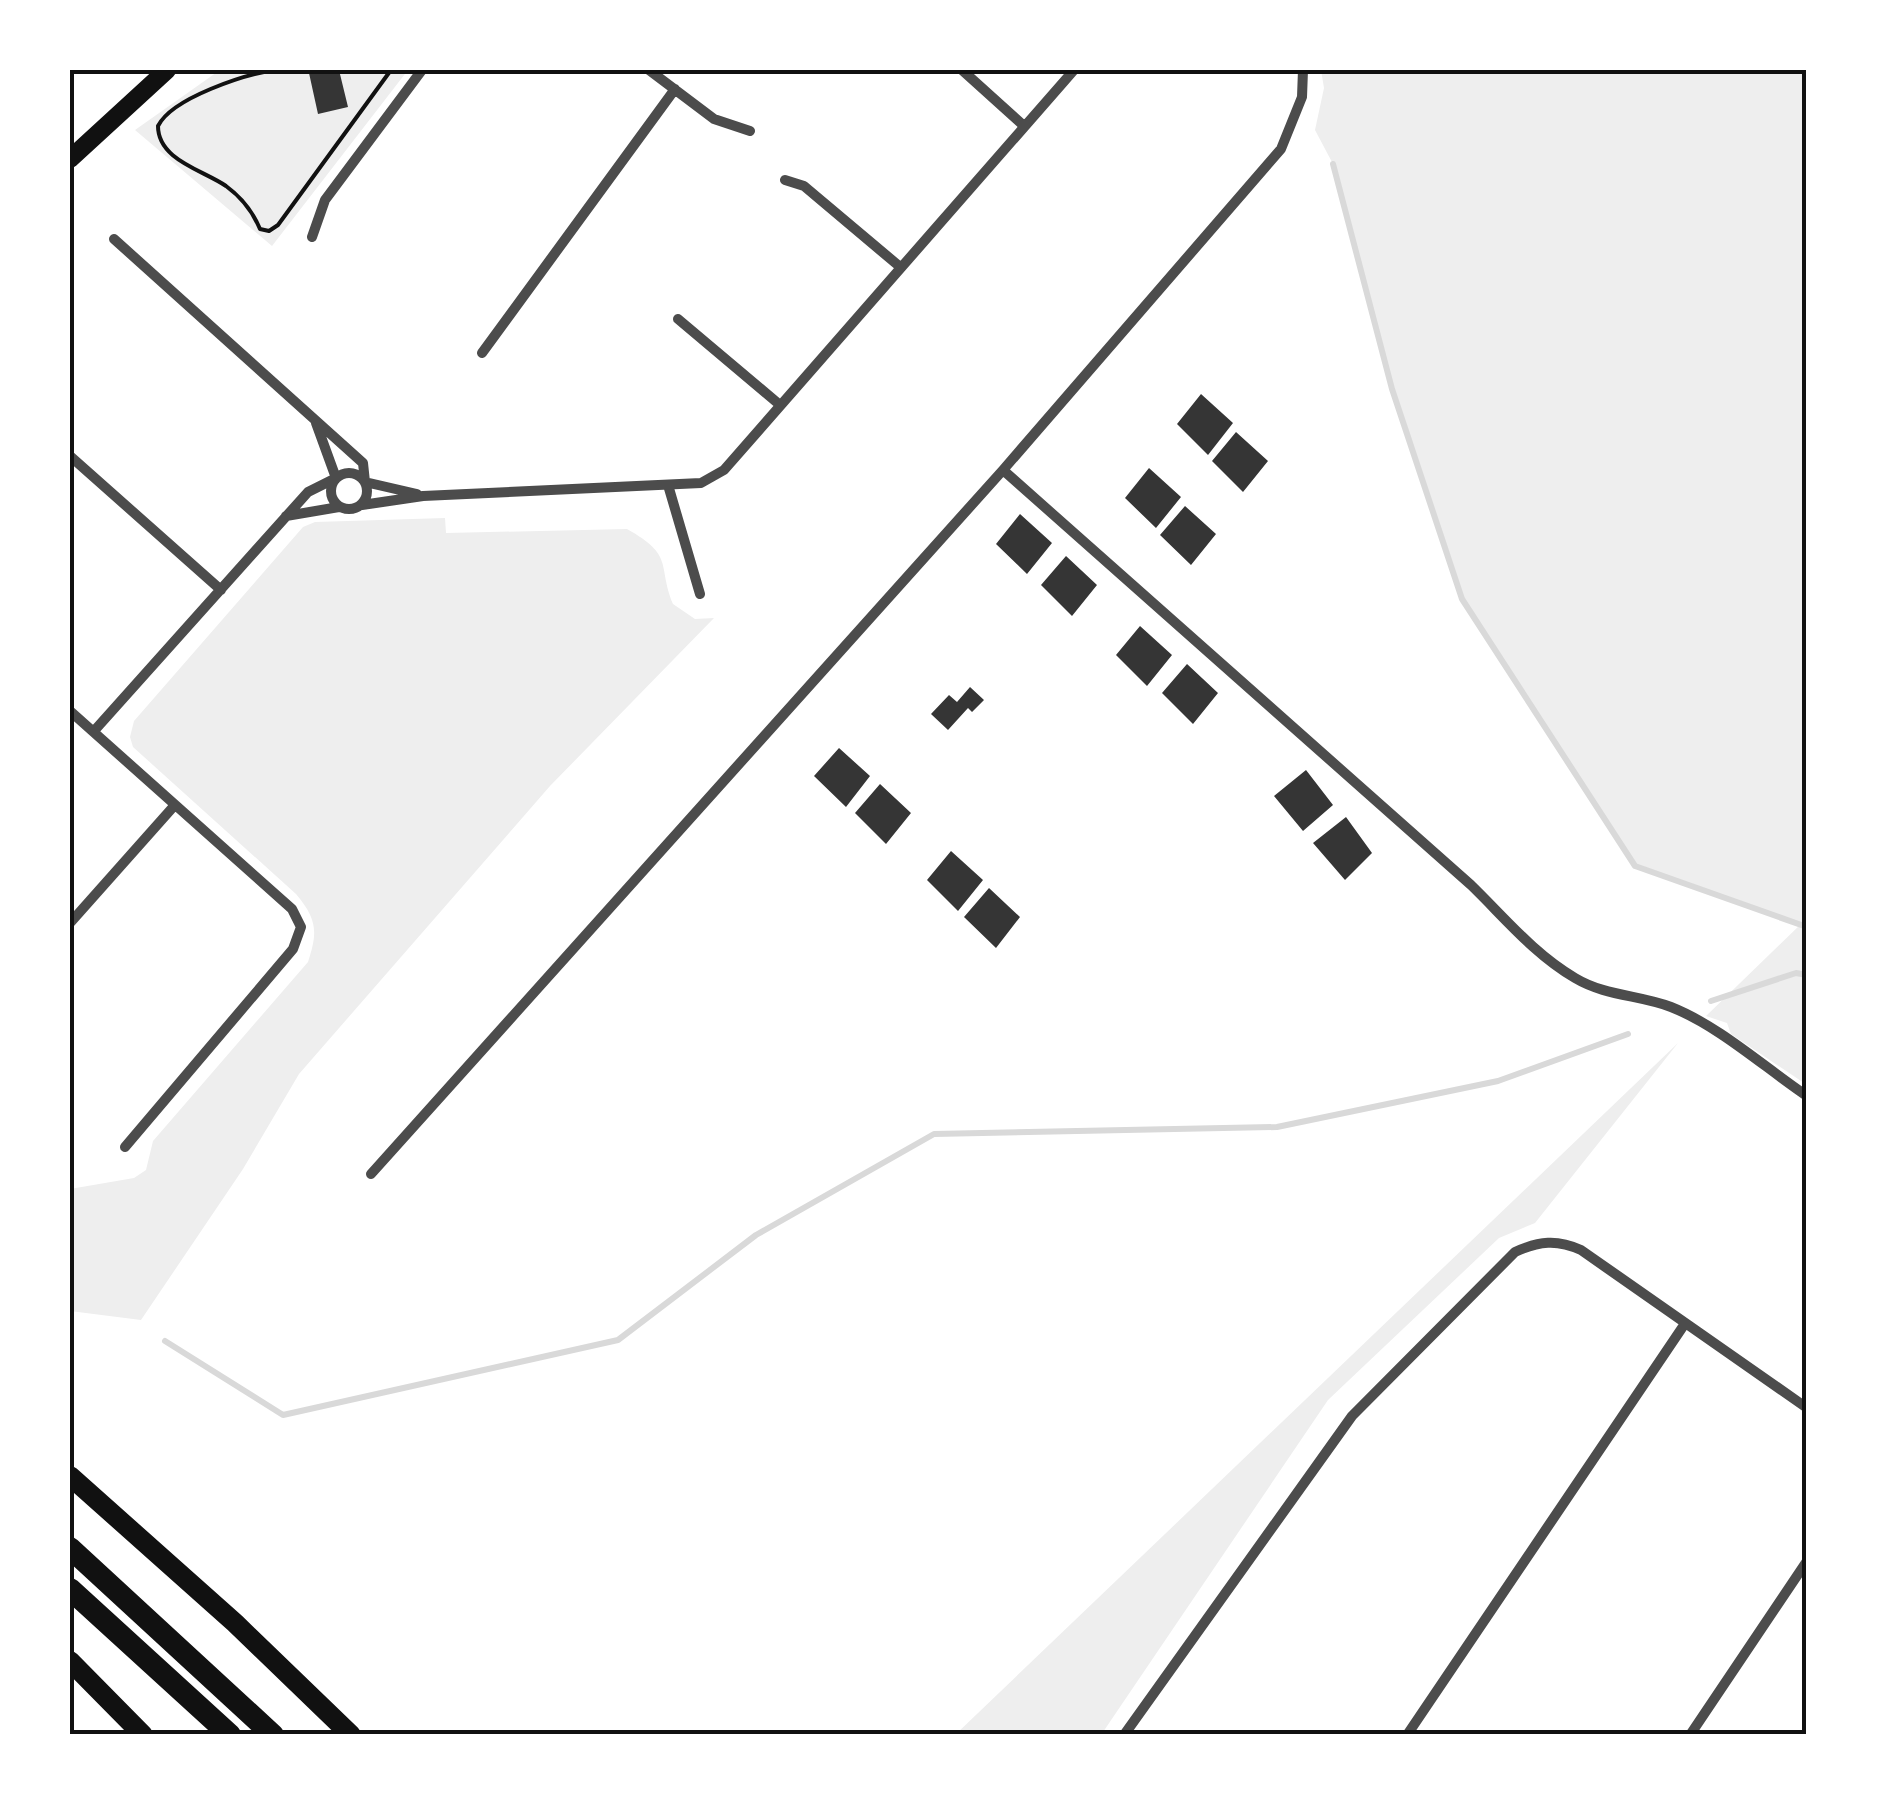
<svg xmlns="http://www.w3.org/2000/svg" width="1877" height="1805" font-family="'PT Sans Narrow',sans-serif">
  <rect width="100%" height="100%" fill="#fff"/>
  <!-- green -->
  <path fill="#eee" d="M220,70H408L272,246L135,130Z
    M1321,70H1807V1085L1731,1034L1727,1023L1706,1016L1802,923L1635,866L1462,599L1392,389L1333,164L1315,130L1324,88Z
    M445,518L446,533L627,529C675,556 657,564 673,604L695,619L714,618L550,786L299,1074L243,1169L141,1320L70,1311V1189L134,1178L146,1170L153,1141L308,962C318,932 317,919 296,894L133,747L130,737L134,721L303,527L315,522Z
    M1678,1043L1535,1223L1499,1238L1328,1400L1101,1735H955Z"/>
  <g fill="none" stroke-linecap="round" stroke-linejoin="round">
    <!-- stream -->
    <path stroke="#d9d9d9" stroke-width="6" d="M1333,164L1392,389L1462,599L1635,866L1807,927
      M1711,1001L1796,973L1807,975
      M165,1341L283,1415L618,1340L756,1235L934,1134L1277,1127L1498,1081L1628,1034"/>
  </g>
  <!-- building -->
  <path fill="#353535" d="M324,70H339L348,107L318,114L309,73Z
    M1201,394L1233,423L1208,455L1177,424Z
    M1236,432L1268,461L1243,492L1212,461Z
    M1149,468L1181,497L1156,528L1125,498Z
    M1185,506L1216,534L1191,565L1160,535Z
    M1020,514L1052,543L1027,574L996,544Z
    M1066,556L1097,585L1072,616L1041,585Z
    M1140,626L1172,655L1147,686L1116,655Z
    M1187,664L1218,693L1193,724L1162,693Z
    M970,687L984,700L972,712L968,708L948,730L931,714L949,695L957,702Z
    M839,748L870,776L846,807L814,776Z
    M1306,770L1333,805L1303,831L1274,796Z
    M880,784L911,813L886,844L855,813Z
    M1346,817L1372,853L1345,880L1313,843Z
    M951,851L983,880L958,911L927,880Z
    M989,888L1020,917L996,948L964,917Z"/>
  <g fill="none" stroke-linecap="round" stroke-linejoin="round">
    <!-- path -->
    <path stroke="#111" stroke-width="4" d="M276,70C245,74 172,98 158,126C158,160 203,170 226,186C241,197 253,212 260,229L269,231L278,225L391,70"/>
    <!-- minor -->
    <path stroke="#4c4c4c" stroke-width="10" d="M649,70L714,119L750,131
      M962,70L1024,126
      M785,180L804,186L899,266
      M312,237L325,200L422,70
      M114,239L363,463L365,482L417,494
      M678,319L780,405
      M482,353L675,89
      M70,456L221,590
      M1003,470L1471,885C1505,918 1534,954 1575,978C1605,996 1639,995 1671,1007C1719,1026 1764,1067 1807,1096
      M331 491a18 18 0 1 1 36 0a18 18 0 1 1-36 0Z
      M668,485L700,594
      M362,505L423,496L701,483L724,470L1074,70
      M286,516L339,507
      M70,711L292,909L301,927L293,949L125,1147
      M94,731L308,492L336,478L316,423
      M70,923L174,806
      M371,1174L1003,470L1281,149L1302,97L1303,70
      M1124,1735L1352,1416L1515,1252C1539,1241 1557,1239 1581,1250L1807,1408
      M1407,1735L1684,1325
      M1690,1735L1807,1561"/>
    <!-- secondary -->
    <path stroke="#111" stroke-width="18" d="M70,159L167,70"/>
    <!-- trunk -->
    <path stroke="#111" stroke-width="20" d="M70,1476L235,1623L351,1735
      M70,1661L143,1735"/>
    <!-- motorway -->
    <path stroke="#111" stroke-width="22" d="M70,1548L273,1735
      M70,1589L230,1735"/>
  </g>
  <!-- border -->
  <rect width="1877" height="1805" fill="none" stroke="#ffffff" stroke-width="145"/>
  <rect x="72" y="72" width="1732" height="1660" fill="none" stroke="#111" stroke-width="4"/>
</svg>
